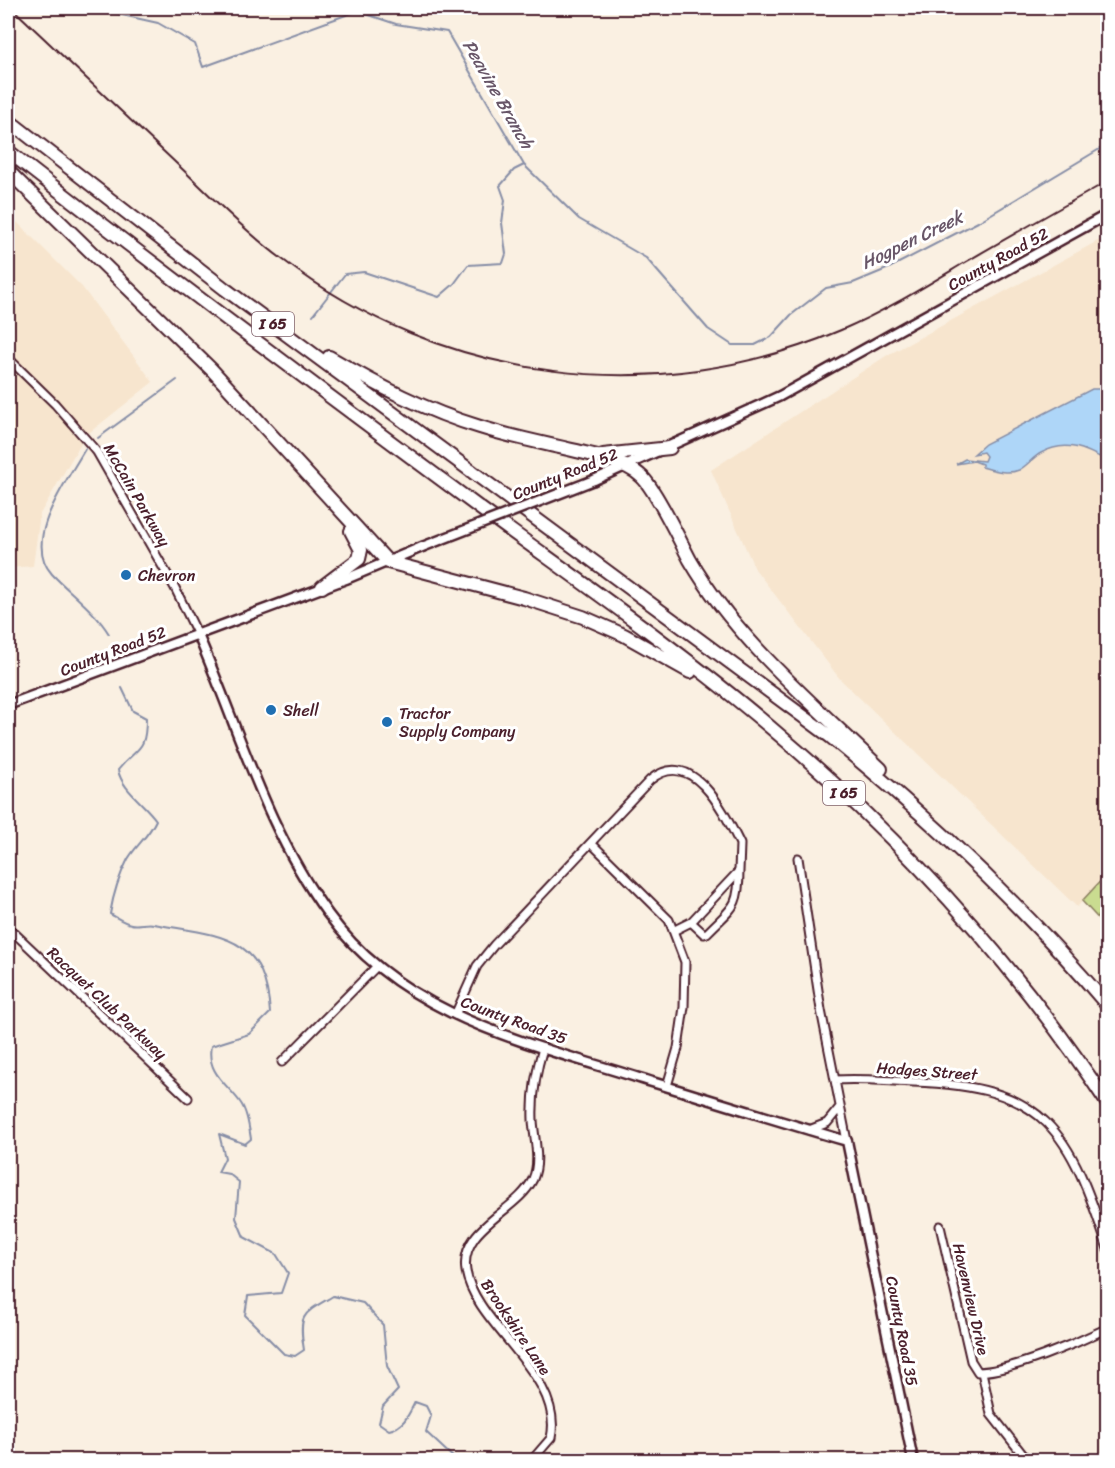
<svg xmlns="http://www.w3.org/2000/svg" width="1115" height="1468" font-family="Sriracha,sans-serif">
  <rect width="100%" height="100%" fill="#faf0e2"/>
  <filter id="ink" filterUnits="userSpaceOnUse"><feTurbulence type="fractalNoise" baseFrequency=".0167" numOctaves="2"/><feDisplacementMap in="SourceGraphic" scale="12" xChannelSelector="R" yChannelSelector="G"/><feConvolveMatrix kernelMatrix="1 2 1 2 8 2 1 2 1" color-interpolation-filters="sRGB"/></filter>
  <g filter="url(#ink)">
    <!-- built -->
    <path fill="#f7e5ce" d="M8,213L82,287L153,382L85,436L40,514L33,566L8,568Z
      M1107,236L1108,874L1077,907L840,679L755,569L711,470L886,356Z"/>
    <!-- green -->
    <path fill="#cadc90" stroke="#8a7e5e" stroke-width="1.5" d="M1107,874V928L1082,901Z"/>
    <!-- water -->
    <path fill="#aed6f8" stroke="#868da6" stroke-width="1.5" d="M1092,389H1101L1107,394V461C1086,449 1066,439 1041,453C1033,457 1027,466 1019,470C1007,475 993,470 982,467V464L974,461L956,464L965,459L984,461L986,456L983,452L974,454L985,444Z"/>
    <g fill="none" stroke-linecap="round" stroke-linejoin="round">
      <!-- stream -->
      <path stroke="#868da6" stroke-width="2" d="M91,8L158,23L195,44L203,67L357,11L396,24L447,32L524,165
        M313,315L345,274L364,272L439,297L454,284L468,265L503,263L506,254L502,223L505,200L500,186L514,170L524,165L579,219L646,258L708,329L732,345H755L771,337L791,315L826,288L853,283L889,268L978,222L1108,144
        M98,438L177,380
        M85,449C67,481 21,540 52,574C71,594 95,611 109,634
        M122,688L133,711L146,718C146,754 137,746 118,770C122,790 144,803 156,820C149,836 136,845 128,859C119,876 113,896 110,914C116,917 124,923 131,924C138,926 147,922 154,924C219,936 265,933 270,1013L249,1034L211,1046C206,1072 227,1084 240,1102C247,1111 249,1127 251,1139L245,1144L219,1134L225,1158L218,1172L229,1174L239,1182L236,1218L244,1237L276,1254L288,1273L281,1293L248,1296L245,1315L284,1354L295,1356L304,1350C298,1313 303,1314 333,1296L363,1303L383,1325L387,1366L398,1390L383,1406L379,1423L389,1430C404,1427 409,1414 415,1402L426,1406L431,1416L426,1432L456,1460"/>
      <!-- minor casing -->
      <g stroke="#4a1f2b" stroke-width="11">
        <path id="minor" d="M8,358L55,404L97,452L175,588L198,635
          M591,843L669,920L685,962L684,1007L678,1048L667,1086
          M798,858L821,1010L847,1141
          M691,922L704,934L707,933C732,907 739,909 739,871
          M8,927L188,1098
          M455,1015L477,966L494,945L650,780C693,745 725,814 740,844L739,871L691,922L673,931
          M282,1062L377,966
          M835,1080C860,1078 887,1081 913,1082C1047,1086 1069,1130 1108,1249
          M809,1130L827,1123L840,1107
          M940,1226L971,1361L978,1372C1012,1371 1077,1343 1108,1328
          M982,1372L991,1414L1027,1460
          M532,1460L551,1438C565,1376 475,1325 466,1271C459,1227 517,1212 533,1179C541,1161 534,1139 533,1120C532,1096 536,1071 543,1048"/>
      </g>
      <!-- tertiary casing -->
      <g stroke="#4a1f2b" stroke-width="13">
        <path id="tertiary" d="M594,480L780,396L1108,214
          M198,635C239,729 266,829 328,914C401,1015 527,1043 639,1078C708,1099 778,1121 847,1141L913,1460
          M8,705L346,579L422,547"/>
      </g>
      <!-- motorway casing -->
      <g stroke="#4a1f2b" stroke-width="16">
        <path id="motorway" d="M8,120L225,289L831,737C931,819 1024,907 1108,1006
          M8,151C162,272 319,389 477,506C575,578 677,648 770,727C899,836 1015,963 1108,1104
          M8,171L211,369L388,562L524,598L583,617L624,635L690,672
          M329,357C377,385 426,411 480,427C521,440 564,447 605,458C618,463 632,467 642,477C655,489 680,541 690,560C737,641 814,704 881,769
          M603,455L670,448
          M322,587L359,559L361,550L351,531"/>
      </g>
      <!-- minor -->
      <use href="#minor" stroke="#fff" stroke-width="7"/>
      <!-- tertiary -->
      <use href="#tertiary" stroke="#fff" stroke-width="8"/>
      <!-- motorway -->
      <use href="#motorway" stroke="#fff" stroke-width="12"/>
      <!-- rail -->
      <path stroke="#4a1f2b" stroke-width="2" d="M12,8C67,60 123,113 178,165C212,197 245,231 282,259C442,382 655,410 841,330C884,312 924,287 964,263C1012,235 1060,208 1108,181"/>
      <!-- tertiary-bridge casing -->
      <g stroke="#4a1f2b" stroke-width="13" stroke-linecap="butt">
        <path id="tertiary-bridge" d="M422,547L594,480"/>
      </g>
      <!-- tertiary-bridge -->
      <use href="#tertiary-bridge" stroke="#fff" stroke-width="8"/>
    </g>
  </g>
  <!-- markers -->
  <g fill="#1f6fb2" stroke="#fff" stroke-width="2">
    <circle cx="126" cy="575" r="6"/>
    <circle cx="271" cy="710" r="6"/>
    <circle cx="387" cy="722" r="6"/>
  </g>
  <g text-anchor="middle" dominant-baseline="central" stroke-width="6" stroke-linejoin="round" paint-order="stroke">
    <!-- shield labels -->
    <g fill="#fff" stroke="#80626b" stroke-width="1.5">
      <rect x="252" y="312" width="42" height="24" rx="4.5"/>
      <rect x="823" y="781" width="42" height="24" rx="4.5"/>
    </g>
    <g font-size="15" font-weight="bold" fill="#4a1f2b">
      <text x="273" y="324">I 65</text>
      <text x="844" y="793">I 65</text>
    </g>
    <!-- street labels -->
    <g font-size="16" fill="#4a1f2b" stroke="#fff">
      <text transform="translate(998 259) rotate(-29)">County Road 52</text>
      <text transform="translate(565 474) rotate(-22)">County Road 52</text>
      <text transform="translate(137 495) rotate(60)">McCain Parkway</text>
      <text transform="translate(113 651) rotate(-21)">County Road 52</text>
      <text transform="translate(107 1003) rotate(43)">Racquet Club Parkway</text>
      <text transform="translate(514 1020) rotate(20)">County Road 35</text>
      <text transform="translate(927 1071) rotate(4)">Hodges Street</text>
      <text transform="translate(971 1299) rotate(77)">Havenview Drive</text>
      <text transform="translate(516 1327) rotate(56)">Brookshire Lane</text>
      <text transform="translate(902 1331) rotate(79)">County Road 35</text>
    </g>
    <!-- poi labels -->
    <g font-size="16" fill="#4a1f2b" stroke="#fff" text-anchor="start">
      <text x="138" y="575">Chevron</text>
      <text x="283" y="710">Shell</text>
      <text x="399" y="713">Tractor<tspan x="399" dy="18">Supply Company</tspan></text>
    </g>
    <!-- water labels -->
    <g font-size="18" font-style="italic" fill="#685668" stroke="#fff">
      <text transform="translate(498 94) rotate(60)">Peavine Branch</text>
      <text transform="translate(912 240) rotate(-26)">Hogpen Creek</text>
    </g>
  </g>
  <!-- margin -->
  <rect width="1115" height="1468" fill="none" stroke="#fff" stroke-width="30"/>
  <rect x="15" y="15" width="1085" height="1438" fill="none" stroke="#4a1f2b" stroke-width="2" filter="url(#ink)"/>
</svg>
